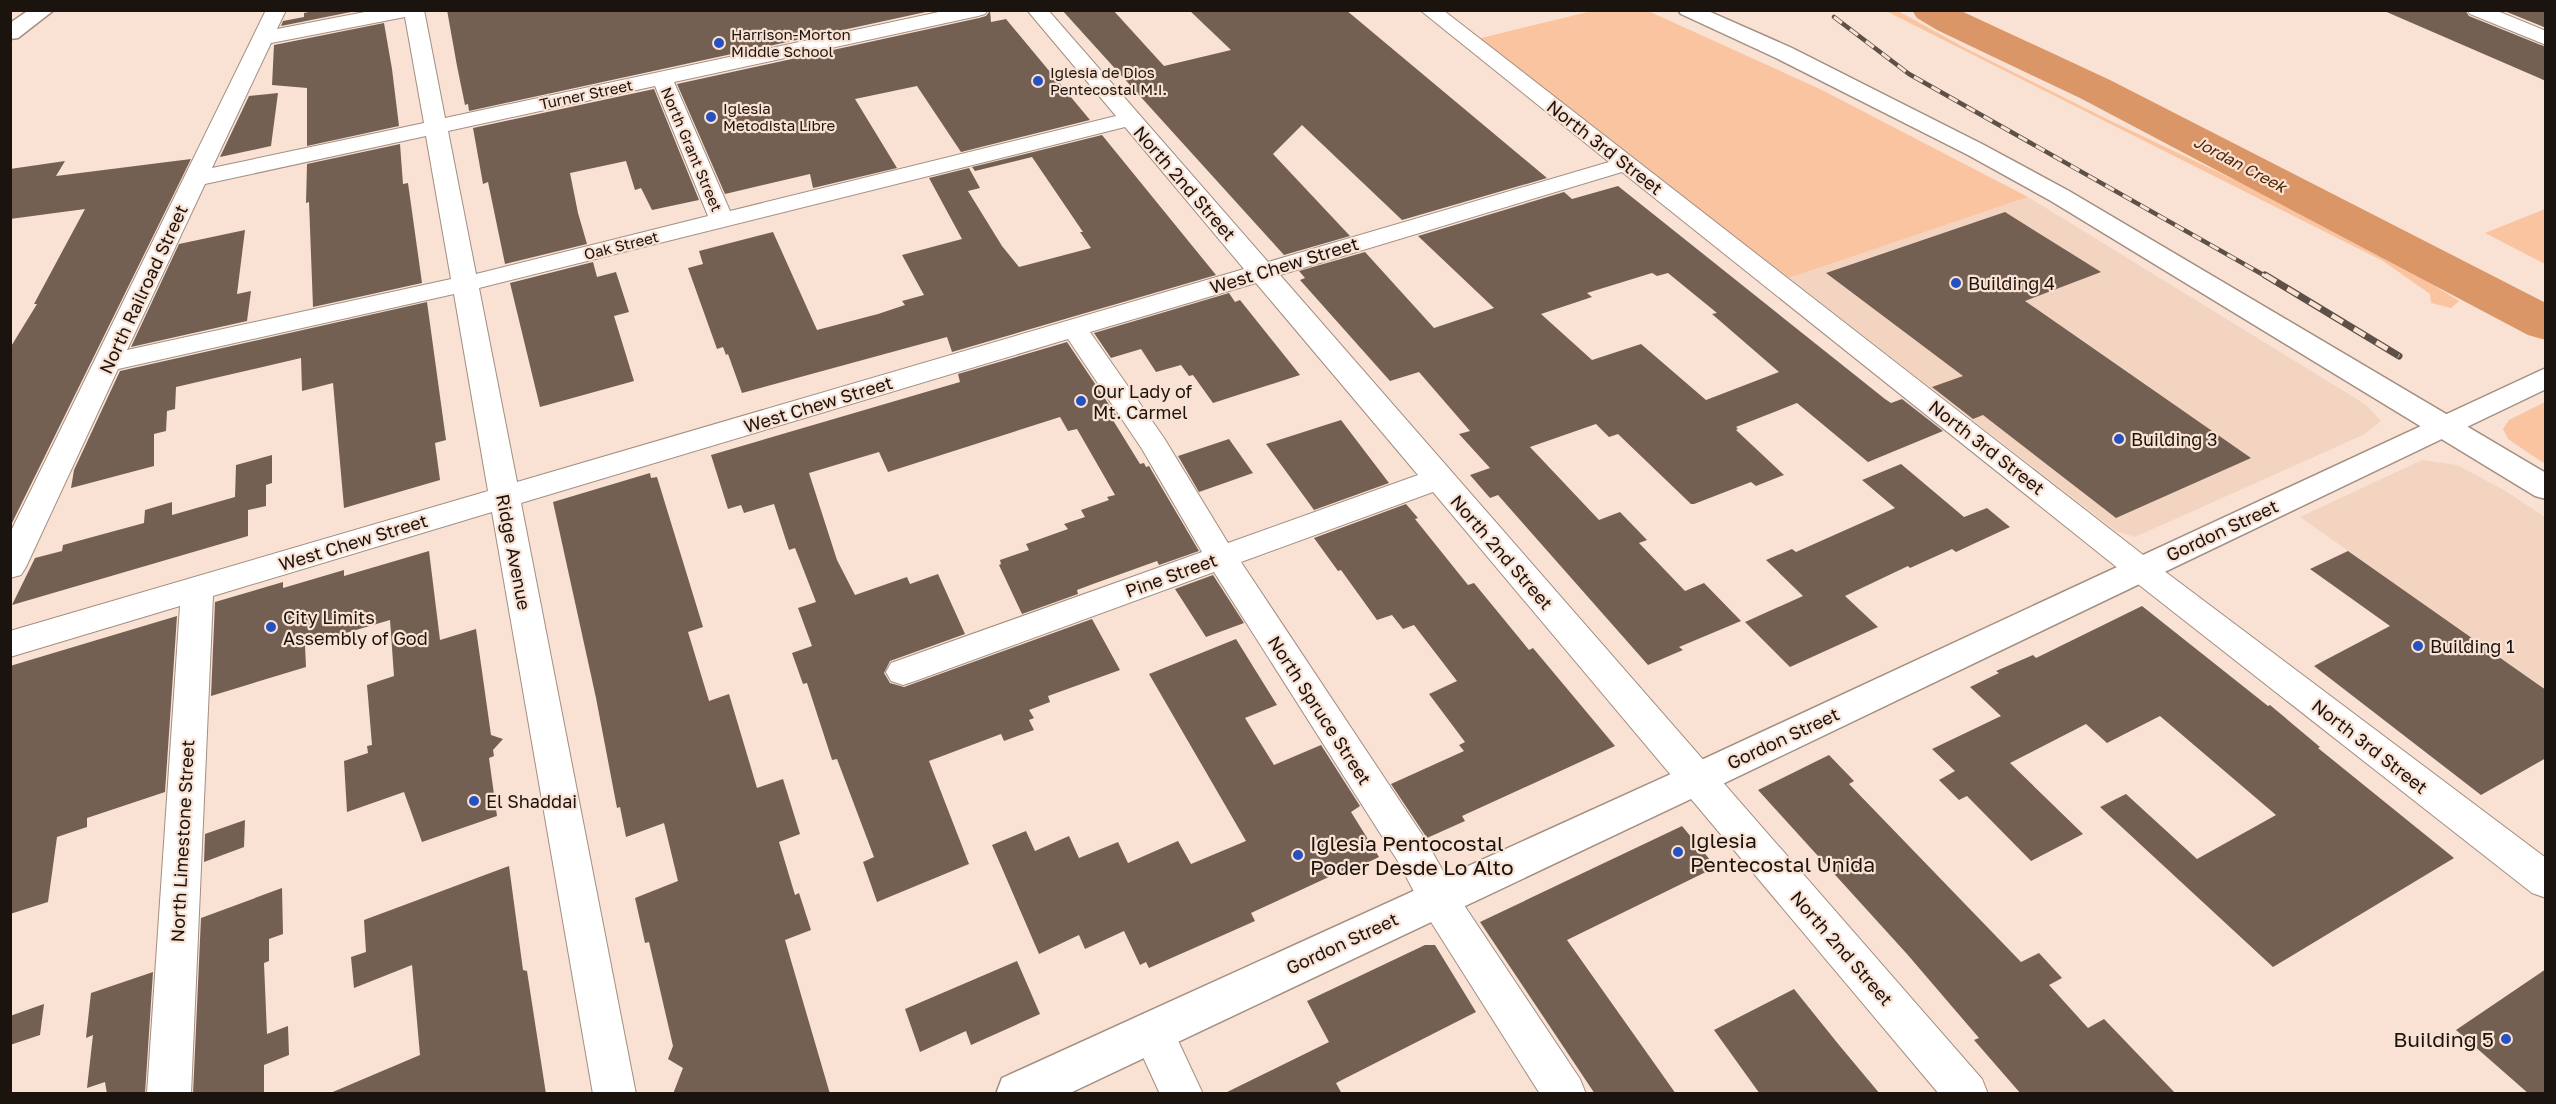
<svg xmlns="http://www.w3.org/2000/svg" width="2556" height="1104" font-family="'Golos Text',sans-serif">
  <rect width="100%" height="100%" fill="#f9e2d3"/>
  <!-- built -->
  <path fill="#f2d4c1" d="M2028,197L2365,404L2381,421L2365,434L2135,537L2116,531L1789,278Z
    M2422,460L2457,465L2504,490L2545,517V689L2300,517Z"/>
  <!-- green -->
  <path fill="#fac4a1" d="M1592,11H1648L1820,89L2028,197L1789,278L1477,39Z
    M1886,11H1898L1967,49L2111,121L2362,241L2459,301L2451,308L2431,303L2430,294L2383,261Z
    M2545,209V264L2485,233Z
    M2545,402V464L2508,439L2503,429L2509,420Z"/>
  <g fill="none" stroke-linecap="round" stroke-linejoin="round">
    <!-- river -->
    <path fill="#db9668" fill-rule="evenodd" d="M1912,10H1959L2110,80L2546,303V340L2528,335L2080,98L1937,30L1917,18Z"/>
  </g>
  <!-- building -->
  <path fill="#746053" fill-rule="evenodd" d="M317,10H361L281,26L283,21L304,17V13Z
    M447,10H935L469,111L468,104L465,105L457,66Z
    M1062,10H1113L1164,66L1231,50L1189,10H1346L1547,178L1402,220L1302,125L1273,154L1350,236L1284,255Z
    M2382,10H2465L2469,16L2546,47V81Z
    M2502,10H2546V28Z
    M990,11L991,22L1006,19L1090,120L961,152L917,86L855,99L897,168L813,188L810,174L725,194L677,84L979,18L986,16Z
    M384,23L392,69L399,126L307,146V88L272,85L274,45Z
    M654,89L699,200L652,210L641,188L635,190L626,161L570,173L578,213L587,244L505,264L488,182L483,184L473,128Z
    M278,93L271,146L220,157L249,96Z
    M1102,135L1216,275L952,352L947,337L742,393L728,354L726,355L723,347L717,349L688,268L703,264L699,251L773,232L817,330L878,314L905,305L902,301L924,295L902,255L962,239L929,178L969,168L980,188L968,191L1002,246L1019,267L1091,248L1080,232H1083L1032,157L975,171L972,167Z
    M400,144L403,184L408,183L422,283L313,307L309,202L306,203L307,164Z
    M191,159L10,527V348L37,304H34L85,209L10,219V169L65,161L56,176Z
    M1618,186L1885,399L1891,403L1902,399L1943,431L1868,462L1797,403L1736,427L1738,429L1736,430L1784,475L1756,486L1751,482L1694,504H1691L1618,434L1609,437L1596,424L1530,447L1599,520L1620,512L1647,540L1639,543L1685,591L1704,583L1741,621L1679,647L1683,650L1648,665L1498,495L1490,498L1470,475L1490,468L1459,434L1470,431L1419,372L1390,381L1300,280L1305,278L1299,271L1365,252L1434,328L1494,308L1418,236L1564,192L1572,199ZM1652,273L1657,276L1668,273L1717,313L1712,314L1779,372L1706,400L1641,344L1592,360L1541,314L1592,297L1587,293Z
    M2005,212L2101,272L2025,301L2251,458L2116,518L1983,415L1973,419L1932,387L1963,376L1826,273Z
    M245,230L237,294L251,291L247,321L131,347L179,244Z
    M593,262L597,277L616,272L629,312L614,316L634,381L540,407L510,283Z
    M1229,293L1235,302L1240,300L1300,375L1213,403L1193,375L1189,376L1181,365L1156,372L1141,349L1111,358L1094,333Z
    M427,302L446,440L435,443L440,480L344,508L333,383L302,391L301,358L176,387L175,409L167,411L166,431L154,434V466L71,488L74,470L120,371Z
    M1067,342L1116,415L1111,417L1140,464L1144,463L1146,467L1149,466L1199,551L1159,565L1157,561L1093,584L1077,590L1078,594L1022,614L999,565L1001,564L1000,560L1029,550L1026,544L1068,529L1064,524L1085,517L1081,510L1109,500L1107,497L1115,495L1077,429L1068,431L1060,417L888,472L879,452L809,473L837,560L855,595L907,577L910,584L938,574L965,634L890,661L884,673L890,683L904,687L1092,619L1120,670L1048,696L1050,702L1029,710L1034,718L1029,720L1034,730L1004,741L1001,734L929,761L969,864L877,902L863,862L874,857L837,759L832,760L807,683L803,684L792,653L812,646L798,608L816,602L804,571L795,548L789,550L774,504L744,513L741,505L728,509L711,455L960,382L958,374Z
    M1341,420L1389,483L1314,510L1266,444Z
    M1229,439L1253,473L1199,492L1178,456Z
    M272,455V483L266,485V506L248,510V536L12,605L35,558L62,551L63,545L144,523L145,510L172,502V515L235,497L236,465Z
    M1901,464L1964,517L1987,508L2010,527L1956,552L1952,549L1910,568L1908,566L1845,596L1878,627L1790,667L1745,622L1803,596L1766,560L1792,549L1796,552L1895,508L1862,480Z
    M650,473L651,478L657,477L703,627L688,632L709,701L729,694L757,788L783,779L800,834L779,842L795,895L799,893L811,930L785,940L830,1094H673L683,1068L668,1059L673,1046L649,942L645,943L635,898L678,881L664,823L626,837L620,807L617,808L596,698L553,502Z
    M1406,504L1418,518L1415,519L1468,585L1474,583L1529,650L1533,648L1615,746L1462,816L1465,821L1427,838L1391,784L1464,751L1459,745L1465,742L1429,694L1457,681L1414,625L1403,629L1392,615L1377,620L1341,570L1338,571L1314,538Z
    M429,551L440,640L476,629L491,735L503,739L493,750L494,756L489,758L497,816L422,842L404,792L347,812L344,761L368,753L367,746L372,745L367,685L394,676L390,620L305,645L306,667L211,696L215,602L283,582V588L344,570V576Z
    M2348,551L2546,690V758L2481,795L2314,666L2390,626L2310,569Z
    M1213,575L1244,623L1206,637L1175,589Z
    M2142,606L2268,706L2270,705L2320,747L2318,748L2454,858L2273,967L2100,807L2126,794L2197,859L2276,815L2160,716L2107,743L2086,724L2010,763L2083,834L2031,861L1967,796L1959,800L1939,780L1955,771L1932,749L2001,716L1970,687L1999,673L1996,671L2033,655L2036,658Z
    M177,616L165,792L87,818V827L57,837L48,902L10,914V666Z
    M1236,639L1277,705L1245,718L1274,765L1321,745L1360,806L1351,812L1379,857L1348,872L1346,869L1251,913L1255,921L1149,968L1146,962L1140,965L1124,931L1085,949L1079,935L1039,954L992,845L1026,831L1035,851L1069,836L1079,858L1118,842L1128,863L1178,841L1191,864L1246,841L1149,674Z
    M1829,755L1854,781L1849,784L2021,962L2039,953L2062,978L2049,985L2088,1028L2104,1019L2176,1094H2021L1974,1040L1979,1038L1907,954L1758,790Z
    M245,820L244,847L204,862L205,834Z
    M1682,826L1716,867L1567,940L1676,1094H1595L1480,922Z
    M509,866L523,970L527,971L546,1094H328L420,1055L412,965L354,988L351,957L366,952L364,920Z
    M282,888L283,934L269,939V961L264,963L267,1034L288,1026L289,1055L264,1065V1094H193L201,918Z
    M1425,945H1435L1476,1012L1336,1083L1342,1094H1223L1329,1042L1307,1001Z
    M1017,961L1040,1014L971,1045L966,1031L920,1052L905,1009Z
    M2546,969V1094H2529L2456,1030Z
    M153,972L145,1094H107L105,1082L87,1088L93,1035L86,1038L91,993Z
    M1794,989L1839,1045L1880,1094H1760L1714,1030Z
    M44,1004L40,1035L10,1045V1016Z"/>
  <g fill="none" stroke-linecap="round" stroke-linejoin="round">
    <!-- minor casing -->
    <g stroke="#a38e80" stroke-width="2">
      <path id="minor" d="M266,10H286L277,29L375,10H424L445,118L948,10H988L985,14L978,16L674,82L730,211L1116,116L1027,10H1048L1268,262L1609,162L1420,10H1443L2151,561L2546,858V898L2532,893L2129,577L1622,172L1280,275L1982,1079L1988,1094H1939L1433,492L1241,562L1425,839L1452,887L1580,1079L1586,1094H1540L1424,911L1399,863L1214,572L915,681L903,685L891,681L886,672L891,663L1202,552L1142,449L1068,339L521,503L636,1094H593L492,512L213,596L191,1094H147L180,606L10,657V631L488,491L454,294L118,369L26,567L21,575L10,578V533ZM405,17L424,123L212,168L271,43ZM655,86L708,216L476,274L448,131ZM1125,127L1244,269L517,482L479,288ZM426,136L451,279L127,350L205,184ZM1256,283L1418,475L1228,543L1164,438L1090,332Z
        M2467,10H2495L2546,31V45L2470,14Z
        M1152,1011L1167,1017L1203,1094H1160L1131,1031L1137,1017Z"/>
    </g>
    <!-- tertiary casing -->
    <g stroke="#a38e80" stroke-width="3">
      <path id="tertiary" d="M29,10H54L18,38L10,39V23Z
        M2546,368V389L1710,790L1068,1094H996L1002,1078L1684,768Z"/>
    </g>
    <!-- primary casing -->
    <g stroke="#a38e80" stroke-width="3">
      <path id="primary" d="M1678,10H1706L1792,48L1984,145L2069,191L2546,473V499L2535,496L2051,201L1968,155L1776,58L1681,14Z"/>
    </g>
    <!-- minor -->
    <use href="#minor" fill="#fff" fill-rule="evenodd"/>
    <!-- tertiary -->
    <use href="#tertiary" fill="#fff" fill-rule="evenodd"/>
    <!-- primary -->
    <use href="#primary" fill="#fff" fill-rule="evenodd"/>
    <!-- rail-far1 casing -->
    <g stroke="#5d5048" stroke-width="4.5">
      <path id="rail-far1" d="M1834,17L1909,74L2267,277"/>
    </g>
    <!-- rail casing -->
    <g stroke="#5d5048" stroke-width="7">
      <path id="rail" d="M2265,275L2399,356"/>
    </g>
    <!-- rail-far1 -->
    <use href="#rail-far1" stroke="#f9e2d3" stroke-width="3" stroke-dasharray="10" stroke-linecap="butt"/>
    <!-- rail -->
    <use href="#rail" stroke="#f9e2d3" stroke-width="4.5" stroke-dasharray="13" stroke-linecap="butt"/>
  </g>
  <!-- markers -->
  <g fill="#2751c0" stroke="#f9e2d3" stroke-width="2">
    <circle cx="719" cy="43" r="6"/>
    <circle cx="1038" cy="81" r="6"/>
    <circle cx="711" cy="117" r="6"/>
    <circle cx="1956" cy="283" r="6"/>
    <circle cx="1081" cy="401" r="6"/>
    <circle cx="2119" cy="439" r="6"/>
    <circle cx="271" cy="627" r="6"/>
    <circle cx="2418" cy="646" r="6"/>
    <circle cx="474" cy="801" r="6"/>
    <circle cx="1678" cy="852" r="6"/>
    <circle cx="1298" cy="855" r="6"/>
    <circle cx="2506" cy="1039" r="6"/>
  </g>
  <g text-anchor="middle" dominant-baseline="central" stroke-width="4.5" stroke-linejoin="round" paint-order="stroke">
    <!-- far-poi labels -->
    <g font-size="15" fill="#1b130e" stroke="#f9e2d3" text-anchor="start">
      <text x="731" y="34">Harrison-Morton<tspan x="731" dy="17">Middle School</tspan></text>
      <text x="1050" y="72">Iglesia de Dios<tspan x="1050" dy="17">Pentecostal M.I.</tspan></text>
      <text x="723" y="108">Iglesia<tspan x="723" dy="17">Metodista Libre</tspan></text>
    </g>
    <!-- far-street labels -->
    <g font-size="15" fill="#1b130e" stroke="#f9e2d3">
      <text transform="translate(586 94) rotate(-12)">Turner Street</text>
      <text transform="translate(692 149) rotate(67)">North Grant Street</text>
      <text transform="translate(621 245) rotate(-14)">Oak Street</text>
    </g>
    <!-- far-water labels -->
    <g font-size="16" font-style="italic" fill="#4e2300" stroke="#f9e2d3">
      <text transform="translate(2240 164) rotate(28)">Jordan Creek</text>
    </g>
    <!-- street labels -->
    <g font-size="18" fill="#1b130e" stroke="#f9e2d3">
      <text transform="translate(1605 147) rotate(38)">North 3rd Street</text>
      <text transform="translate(1185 183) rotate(49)">North 2nd Street</text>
      <text transform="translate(1284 265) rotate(-17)">West Chew Street</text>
      <text transform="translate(143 289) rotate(-65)">North Railroad Street</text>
      <text transform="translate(818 404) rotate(-17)">West Chew Street</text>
      <text transform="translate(1987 447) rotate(38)">North 3rd Street</text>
      <text transform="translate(2222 530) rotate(-25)">Gordon Street</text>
      <text transform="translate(353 542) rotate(-17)">West Chew Street</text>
      <text transform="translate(514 552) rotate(79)">Ridge Avenue</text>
      <text transform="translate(1502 552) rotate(49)">North 2nd Street</text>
      <text transform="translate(1171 575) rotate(-20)">Pine Street</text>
      <text transform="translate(1320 710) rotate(57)">North Spruce Street</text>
      <text transform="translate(1783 738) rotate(-25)">Gordon Street</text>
      <text transform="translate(2370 746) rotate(38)">North 3rd Street</text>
      <text transform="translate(182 841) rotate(-87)">North Limestone Street</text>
      <text transform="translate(1342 943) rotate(-25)">Gordon Street</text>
      <text transform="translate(1842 948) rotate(49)">North 2nd Street</text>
    </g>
    <!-- poi labels -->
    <g font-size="18" fill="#1b130e" stroke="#f9e2d3" text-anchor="start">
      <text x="1968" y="283">Building 4</text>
      <text x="1093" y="391">Our Lady of<tspan x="1093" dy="21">Mt. Carmel</tspan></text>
      <text x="2131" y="439">Building 3</text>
      <text x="283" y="617">City Limits<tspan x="283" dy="21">Assembly of God</tspan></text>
      <text x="2430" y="646">Building 1</text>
      <text x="486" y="801">El Shaddai</text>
    </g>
    <!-- near-poi labels -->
    <g font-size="21" fill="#1b130e" stroke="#f9e2d3" text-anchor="start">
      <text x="1690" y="840">Iglesia<tspan x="1690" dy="24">Pentecostal Unida</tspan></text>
      <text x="1310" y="843">Iglesia Pentocostal<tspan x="1310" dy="24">Poder Desde Lo Alto</tspan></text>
      <text x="2494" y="1039" text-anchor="end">Building 5</text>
    </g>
  </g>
  <!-- border -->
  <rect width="2556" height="1104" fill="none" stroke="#1b130e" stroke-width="24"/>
</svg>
